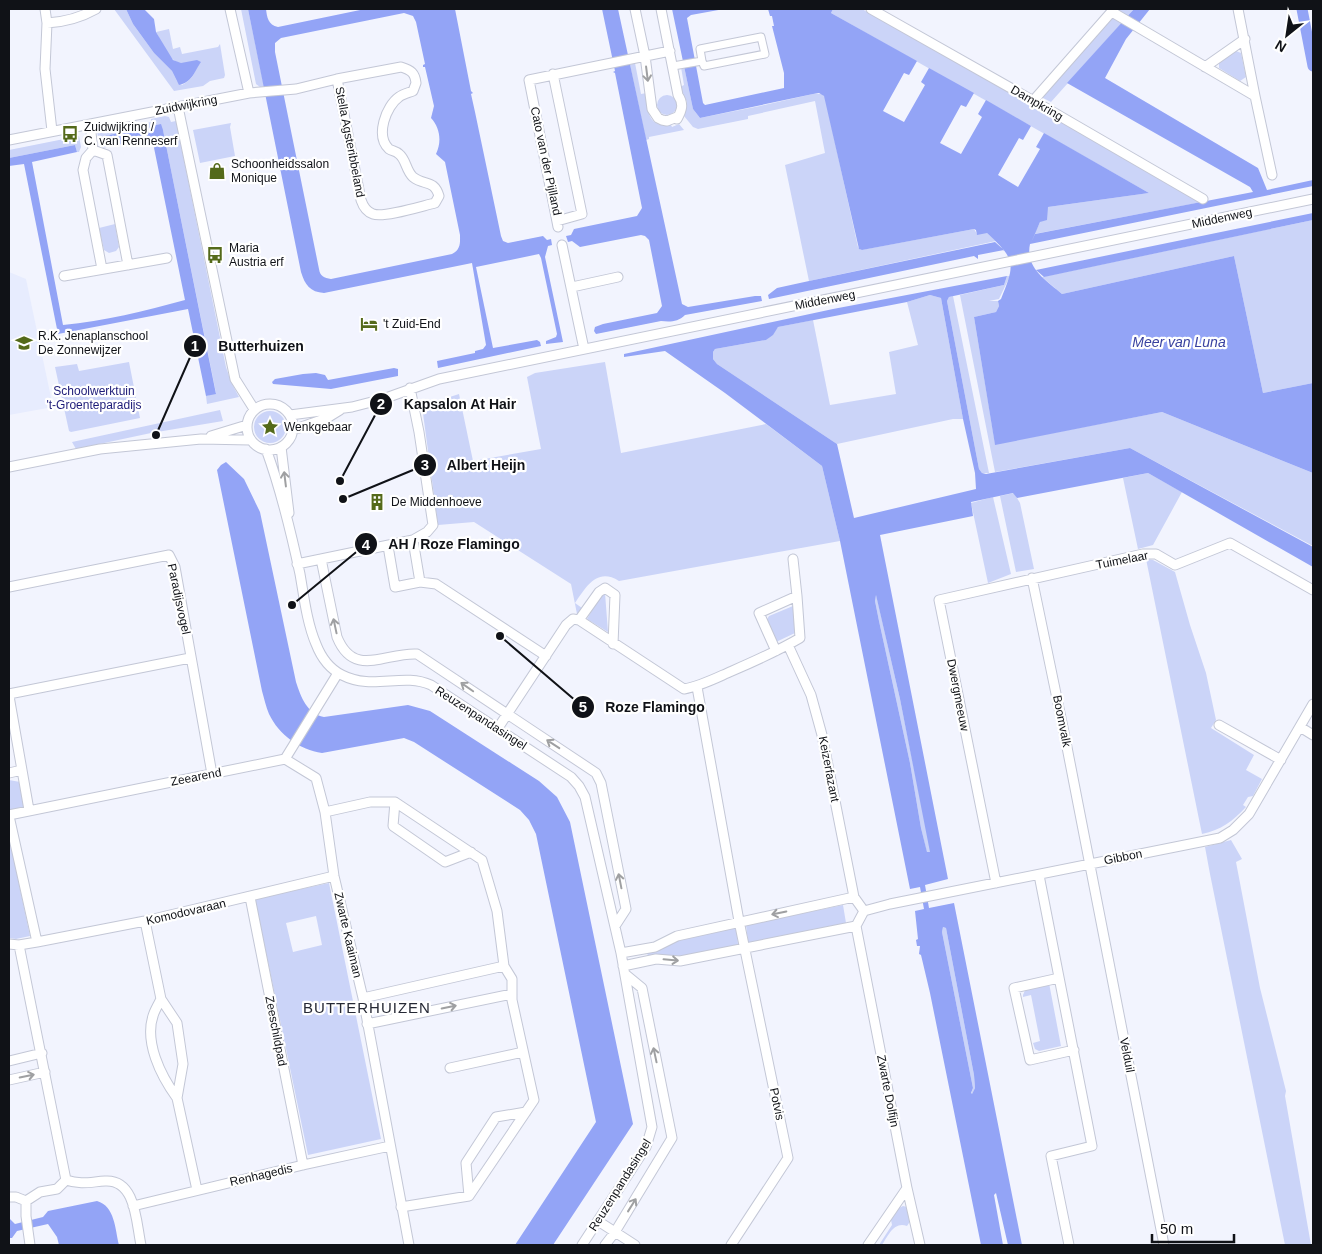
<svg xmlns="http://www.w3.org/2000/svg" width="1322" height="1254" font-family="Arial,sans-serif">
  <rect width="100%" height="100%" fill="#f2f4fe"/>
  <!-- built -->
  <path fill="#e7ecfe" d="M9,272L26,279L53,407L9,415Z"/>
  <!-- green -->
  <path fill="#cbd4f8" fill-rule="evenodd" d="M114,9H126L133,24L154,53L172,71L177,81L182,85C193,79 195,73 199,62C192,60 187,64 180,63C168,61 161,40 156,32L169,29L173,49L180,47L182,54L218,47L220,44L225,75L224,78L210,81L203,86L174,91Z
    M241,9H248L264,86L260,87L256,84Z
    M833,9H862L1202,202L1034,234L1048,207L1149,193L831,13Z
    M1120,9H1134L1051,102L1041,97Z
    M1236,51L1241,53L1246,77L1240,81L1219,68V63Z
    M635,63L641,94L647,93C647,111 648,128 671,125L672,127L679,124L684,130L649,137V139L646,140L630,65Z
    M684,66L693,109L700,118L760,106L813,94H822L825,97L858,247L861,250L974,229L977,234L986,232L996,241L809,281L785,165L825,153L815,101L748,116V119L698,129L693,127L684,116L687,102L680,87L684,85L681,67Z
    M657 105a10 10 0 1 1 20 0a10 10 0 1 1-20 0Z
    M165,116L169,117L171,122L176,121L226,367L231,382L239,397L207,404L206,396L216,393L163,130L106,136L107,147L102,148L100,145L97,132L151,122V119Z
    M231,123L230,127L235,156L200,163L193,130Z
    M79,136L81,147L79,152H77L75,145L9,158V150L64,139L65,142L72,140V138Z
    M1313,220V383L1263,393L1234,256L1062,294L1042,277Z
    M115,224L119,247L116,251L109,253L104,250L99,228Z
    M1007,276H1010L999,299L989,301H998L999,306L996,312L974,317L995,444L1162,412L1313,473V546L1130,448L995,472L960,295L1004,285Z
    M930,295L941,298L963,419H953L837,444L717,364L713,359V352L715,349L766,340L778,327L813,320L830,405L896,394L889,352L918,345L907,302Z
    M953,296L989,473H982L979,469L947,301L949,297Z
    M129,362L140,418L71,432L69,431L55,367L77,364L79,371Z
    M605,362L621,453L766,424L822,466L840,541L619,581C597,567 586,587 575,603L582,608L577,614L571,584L474,522L438,525L422,406L459,394L473,461L541,449L527,377L535,373Z
    M220,410L223,421L151,433L76,449L72,442Z
    M254 427a16 16 0 1 1 32 0a16 16 0 1 1-32 0Z
    M1148,473L1182,492L1153,545L1138,549L1123,478Z
    M1014,493L1020,503L1034,569L1016,572L1000,496Z
    M993,497L1011,574L988,583L971,503Z
    M1146,559L1153,560L1175,572L1190,625L1206,673L1216,720L1211,728L1254,755L1246,770L1262,779L1253,796L1248,797L1243,805L1246,807C1233,821 1221,830 1202,834Z
    M605,593L608,632L587,619L600,596Z
    M876,594L900,699L931,852L927,853L921,828L910,763L879,621L875,601Z
    M793,606L795,633L776,642L766,621L769,616Z
    M9,780L20,782L26,799L23,807L9,810Z
    M9,837L30,936L16,939L9,938Z
    M1231,840L1242,859L1236,862L1260,988L1286,1091L1285,1096L1311,1245H1285L1210,874L1205,847Z
    M329,883L381,1139L308,1155L255,899ZM316,916L322,945L293,952L286,923Z
    M843,905L846,923L750,943L748,942L746,925Z
    M735,927L737,929L738,945L684,956L660,955L648,957L647,952L662,948L682,938Z
    M943,927L946,928L974,1075L975,1088L972,1094H971L973,1088L971,1078L942,932Z
    M1049,983L1061,1046L1039,1051L1035,1049L1033,1043L1040,1041L1031,995L1023,997V995L1026,988Z
    M903,1206L907,1207L910,1215H908L909,1219L911,1220L907,1226C894,1221 888,1236 882,1245H879L892,1225L891,1220L899,1208Z"/>
  <!-- water -->
  <path fill="#93a4f6" fill-rule="evenodd" d="M126,9H144L154,19L156,32L173,60L181,63L197,60L201,62C195,70 193,82 179,85L172,71L154,53L133,24Z
    M248,9H266C267,17 268,25 278,27L365,9H455L471,91L473,93L471,94L475,112L501,236L503,241L508,243L543,236L547,240L551,239L552,245L548,246L545,257L563,342L546,344V341L556,337L557,334L541,258L539,254L476,267L493,348L537,340L540,342L541,346L438,368L437,361L475,353V351L483,349L486,345L472,263L324,293C310,292 305,285 301,272ZM404,13L413,16L416,22L425,64L423,65V67H425L434,106L431,118C440,128 442,141 436,154L445,162L460,235C460,243 461,249 452,254L331,279C324,278 320,276 319,269L275,52V43L281,38Z
    M602,9H618L682,304L688,307L755,296H761L762,301L685,315C678,322 670,322 661,321L596,334L594,331L595,327L603,324L657,313L662,306L649,240L645,236L641,235L580,247L572,241L568,242L566,236L571,235L574,229L637,216L642,208L615,73L613,72L615,71Z
    M672,9H724L691,15L687,18L703,103L705,105L784,88V73L772,26H774L772,16H770L768,9H833L831,13L917,61L909,75L904,73L883,111L904,122L925,85L921,82L929,68L974,93L966,107L961,105L940,143L961,154L982,117L978,114L986,100L1031,126L1023,140L1019,138L998,175L1018,187L1040,149L1036,147L1044,133L1149,193L1048,207L1047,220L1040,222L1031,243L1035,234L1253,192L1250,187L1067,83L1134,9H1150L1126,39L1105,78L1258,168L1267,190L1313,180V186L1030,244C1025,268 1046,280 1062,294L1234,256L1263,393L1313,383V473L1162,412L995,445L974,317L996,312L999,306L998,301L1001,299C1016,263 1015,259 987,233L977,235L976,230L974,229L862,250L859,249L824,96L819,93L813,94L700,118L693,109Z
    M161,124L163,130L216,394L206,396L188,309L58,334L24,164L9,166V158L75,145L77,152L32,162L63,325C104,321 145,311 185,300L152,138L107,147L105,136Z
    M1313,213V220L1044,277L1036,270Z
    M995,242L1004,250L978,255V259L974,256L769,299L768,295L777,288L809,281Z
    M1007,276L1004,285L949,297L947,301L979,469L982,473L986,474L1130,448L1313,547V567L1148,473L1017,498L1013,493L971,502L973,516L880,535L948,879L925,885L929,908L954,903L1022,1245H1008L996,1193L994,1195L1003,1245H981L930,993L921,955L919,954L920,946H917L916,940L918,939L915,911L924,909L920,887L910,889L840,541L822,466L725,393L665,351L624,357V354L833,309ZM930,295L941,298L963,419L975,473L976,489L854,518L837,444L717,364L713,359V352L715,349L766,340L773,335L778,327L907,302ZM876,595L900,699L930,852H927L921,828L910,763L879,621L875,601ZM943,927L946,928L974,1075L975,1088L972,1094L971,1093L973,1088L971,1078L942,932Z
    M394,368L398,369V376L331,389L273,384L272,382L275,379L303,374L316,373L325,375L328,380Z
    M226,462L244,479L260,512L296,682C301,697 307,714 324,717L408,705L430,711L539,781L557,797L570,822L633,1124L553,1245H515L596,1122L536,834L529,820L520,810L414,742L404,738L322,753C300,750 279,735 269,714C266,707 264,698 262,691L217,470L221,465Z
    M97,1201C115,1206 115,1229 119,1245H59L57,1237L48,1224L17,1231L12,1238H9V1218L15,1224L43,1217L48,1211Z"/>
  <g fill="none" stroke-linecap="round" stroke-linejoin="round">
    <!-- canal -->
    <path stroke="#93a4f6" stroke-width="11" d="M1302,9L1313,66"/>
    <!-- pedestrian casing -->
    <g stroke="#c3c7d6" stroke-width="9">
      <path id="pedestrian" d="M673,66L702,61L704,66L765,54L761,37L700,49L702,61"/>
    </g>
    <!-- minor casing -->
    <g stroke="#c3c7d6" stroke-width="11">
      <path id="minor" d="M45,9L47,23L45,69L52,131
        M230,9L249,93
        M635,9L645,56L652,109L658,118L662,120L667,121L677,117V119C682,110 684,104 678,95L661,9
        M871,9L1046,108L1203,199
        M1238,9L1255,96L1272,175
        M1112,12L1255,96
        M47,23C66,22 80,18 96,9
        M1205,67L1245,39
        M553,74L582,214L557,221
        M1033,101L1114,9
        M178,107L235,379L254,409
        M90,124L93,150
        M9,140L249,93L296,89L337,79L401,67C411,70 415,73 416,83L413,91C408,93 403,94 399,97C386,106 375,136 389,149C392,151 396,151 399,154C406,159 406,171 413,177C424,186 434,179 439,196L435,203C422,206 384,218 373,214C367,212 363,206 361,200L337,79
        M93,150L107,155L128,265
        M93,150L86,158L83,170L102,269
        M558,227L529,80L670,51
        M562,245L584,349
        M64,276L167,258
        M572,287L618,277
        M247 427a23 23 0 1 1 46 0a23 23 0 1 1-46 0Z
        M290,415L352,407L383,399L439,379L1313,199
        M293,430L327,418L340,410
        M211,436L247,425
        M281,447L289,513
        M266,449C281,490 291,532 300,574C304,597 307,623 316,644C321,657 330,669 342,675C373,691 402,672 431,685L571,777L579,786L585,797L621,953L652,1127L646,1147L582,1245
        M9,467L100,449L201,439L250,440
        M413,540L420,582L436,584L546,656
        M388,546L395,587L420,582
        M321,559L337,637C354,679 386,652 417,654L596,773L601,783L626,909L615,926
        M793,559L797,596
        M297,564L413,540L427,532L433,525L419,432L410,388
        M1032,578L1065,737L1164,1245
        M9,587L169,555L175,567L212,774
        M579,620L599,592L605,588L615,595L613,644
        M788,645L811,695L822,735L854,897L864,911
        M697,687L739,921L788,1158L731,1245
        M9,694L190,658
        M9,696L29,810
        M1219,725L1281,760
        M1300,727L1313,735
        M498,728L566,625L573,619L579,620L684,689C701,686 716,678 732,671C755,661 778,651 800,638L797,596L759,613L776,651
        M285,759L316,778L325,812L334,876L363,998L409,1245
        M9,773L22,770
        M395,802L393,826L445,862L471,852
        M325,812L370,802H395L482,860L497,911L504,966L512,979V1000L534,1100L469,1196L401,1207
        M9,815L285,759L338,673
        M9,816L37,942L19,945L9,944
        M1039,875L1092,1146L1051,1156L1069,1245
        M996,883L939,600L1143,554H1156L1175,565L1230,543L1313,590
        M250,897L303,1165
        M145,921L161,999L177,1023L183,1064L177,1098L197,1190
        M856,926L864,911L890,904L1220,838L1233,830L1249,814L1313,704
        M856,926L907,1188L868,1245
        M37,942L145,921L334,876
        M19,945L66,1180
        M621,953L655,947L677,936L854,897
        M623,966L656,959L680,961L856,926
        M1059,978L1014,988L1030,1060L1074,1050
        M363,998L504,966
        M161,999C159,1003 156,1008 154,1013C143,1041 161,1076 177,1098
        M367,1024L512,994
        M9,1061L42,1053
        M450,1068L523,1052
        M9,1080L45,1072
        M907,1188L920,1245
        M469,1196L466,1163L496,1117L526,1112
        M9,1197H16L26,1201L40,1192L57,1189L66,1180C81,1185 90,1182 105,1181C136,1179 136,1222 141,1245
        M26,1201V1216L30,1245
        M133,1206L303,1165L390,1146
        M598,1221L635,1245
        M605,1245L615,1232L672,1138L642,988L625,974"/>
    </g>
    <!-- pedestrian -->
    <use href="#pedestrian" stroke="#fff" stroke-width="7"/>
    <!-- minor -->
    <use href="#minor" stroke="#fff" stroke-width="9"/>
  </g>
  <!-- one-way arrows -->
  <defs><path id="oneway-shaft" d="M-6 0H5M1.5-3L5.5 0L1.5 3" fill="none" stroke-width="1.6" stroke-linecap="round" stroke-linejoin="round" transform="scale(1.25)"/></defs>
  <g stroke="#9fa0a2">
    <use href="#oneway-shaft" transform="translate(647 74) rotate(83)"/>
    <use href="#oneway-shaft" transform="translate(285 479) rotate(-97)"/>
    <use href="#oneway-shaft" transform="translate(335 626) rotate(-102)"/>
    <use href="#oneway-shaft" transform="translate(467 687) rotate(-145)"/>
    <use href="#oneway-shaft" transform="translate(553 744) rotate(-147)"/>
    <use href="#oneway-shaft" transform="translate(620 881) rotate(-101)"/>
    <use href="#oneway-shaft" transform="translate(779 913) rotate(168)"/>
    <use href="#oneway-shaft" transform="translate(671 960) rotate(5)"/>
    <use href="#oneway-shaft" transform="translate(449 1007) rotate(-12)"/>
    <use href="#oneway-shaft" transform="translate(655 1055) rotate(-102)"/>
    <use href="#oneway-shaft" transform="translate(27 1076) rotate(-12)"/>
    <use href="#oneway-shaft" transform="translate(632 1205) rotate(-58)"/>
  </g>
  <!-- icons -->
  <defs>
    <g id="bus-bare" transform="scale(1.35)"><path d="M-5-6H5V4H4V6H2V4H-2V6H-4V4H-5ZM-3.5-4V0h7V-4ZM-3.5 1.2v1.5H-2V1.2ZM2 1.2v1.5H3.5V1.2Z" fill="#546a1a" stroke="#fff" stroke-width="2.5" paint-order="stroke"/></g>
    <g id="shop-bare" transform="scale(1.35)"><path d="M-5-2.5h2.3a2.7 3.5 0 0 1 5.4 0H5L5.5 6h-11ZM-1.5-2.5h3a1.5 2.3 0 0 0-3 0Z" fill="#546a1a" stroke="#fff" stroke-width="2.5" paint-order="stroke"/></g>
    <g id="hotel-bare" transform="scale(1.35)"><path d="M-6-4.5h1.5V1H6V5H4.5V3h-9V5H-6ZM-4 0a1.8 1.8 0 1 1 3.6 0ZM.5 0V-2.5h3Q6-2.5 6 0Z" fill="#546a1a" stroke="#fff" stroke-width="2.5" paint-order="stroke"/></g>
    <g id="school-bare" transform="scale(1.35)"><path d="M0-5L7-2L0 1L-7-2ZM-4 1L0 2.5L4 1V4Q0 6-4 4Z" fill="#546a1a" stroke="#fff" stroke-width="2.5" paint-order="stroke"/></g>
    <g id="sight-bare" transform="scale(1.35)"><path d="M0-6L1.8-2.2L6-1.7L2.9 1.2L3.7 5.4L0 3.3L-3.7 5.4L-2.9 1.2L-6-1.7L-1.8-2.2Z" fill="#546a1a" stroke="#fff" stroke-width="2.5" paint-order="stroke"/></g>
    <g id="building-bare" transform="scale(1.35)"><path d="M-4-6H4V6H1V3H-1V6H-4ZM-2.5-4.3h1.7v1.8h-1.7ZM.8-4.3h1.7v1.8H.8ZM-2.5-1h1.7V.8h-1.7ZM.8-1h1.7V.8H.8Z" fill="#546a1a" stroke="#fff" stroke-width="2.5" paint-order="stroke"/></g>
  </defs>
  <g fill-rule="evenodd">
    <use href="#bus-bare" x="70" y="134"/>
    <use href="#shop-bare" x="217" y="171"/>
    <use href="#bus-bare" x="215" y="255"/>
    <use href="#hotel-bare" x="369" y="324"/>
    <use href="#school-bare" x="24" y="343"/>
    <use href="#sight-bare" x="270" y="427"/>
    <use href="#building-bare" x="377" y="502"/>
  </g>
  <g text-anchor="middle" dominant-baseline="central" stroke-width="4.5" stroke-linejoin="round" paint-order="stroke">
    <!-- street labels -->
    <g font-size="12" fill="#101217" stroke="#fff">
      <text transform="translate(1037 103) rotate(30)">Dampkring</text>
      <text transform="translate(186 105) rotate(-11)">Zuidwijkring</text>
      <text transform="translate(350 142) rotate(79)">Stella Agsteribbeland</text>
      <text transform="translate(546 161) rotate(78)">Cato van der Pijlland</text>
      <text transform="translate(1222 218) rotate(-12)">Middenweg</text>
      <text transform="translate(825 300) rotate(-11)">Middenweg</text>
      <text transform="translate(1122 560) rotate(-11)">Tuimelaar</text>
      <text transform="translate(179 599) rotate(78)">Paradijsvogel</text>
      <text transform="translate(958 695) rotate(79)">Dwergmeeuw</text>
      <text transform="translate(481 718) rotate(33)">Reuzenpandasingel</text>
      <text transform="translate(1062 721) rotate(79)">Boomvalk</text>
      <text transform="translate(829 769) rotate(79)">Keizerfazant</text>
      <text transform="translate(196 777) rotate(-11)">Zeearend</text>
      <text transform="translate(1123 857) rotate(-11)">Gibbon</text>
      <text transform="translate(186 912) rotate(-13)">Komodovaraan</text>
      <text transform="translate(348 935) rotate(77)">Zwarte Kaaiman</text>
      <text transform="translate(276 1031) rotate(79)">Zeeschildpad</text>
      <text transform="translate(1127 1055) rotate(79)">Velduil</text>
      <text transform="translate(888 1091) rotate(79)">Zwarte Dolfijn</text>
      <text transform="translate(777 1104) rotate(78)">Potvis</text>
      <text transform="translate(261 1175) rotate(-13)">Renhagedis</text>
      <text transform="translate(620 1185) rotate(-58)">Reuzenpandasingel</text>
    </g>
    <!-- poi labels -->
    <g font-size="12" fill="#101217" stroke="#fff" text-anchor="start">
      <text x="84" y="127">Zuidwijkring /<tspan x="84" dy="14">C. van Renneserf</tspan></text>
      <text x="231" y="164">Schoonheidssalon<tspan x="231" dy="14">Monique</tspan></text>
      <text x="229" y="248">Maria<tspan x="229" dy="14">Austria erf</tspan></text>
      <text x="383" y="324">'t Zuid-End</text>
      <text x="38" y="336">R.K. Jenaplanschool<tspan x="38" dy="14">De Zonnewijzer</tspan></text>
      <text x="284" y="427">Wenkgebaar</text>
      <text x="391" y="502">De Middenhoeve</text>
    </g>
    <!-- park labels -->
    <g font-size="12" fill="#1d1b78" stroke="#fff">
      <text x="94" y="391">Schoolwerktuin<tspan x="94" dy="14">'t-Groenteparadijs</tspan></text>
    </g>
    <!-- water labels -->
    <g font-size="14" font-style="italic" fill="#38419f" stroke="#fff">
      <text x="1179" y="342">Meer van Luna</text>
    </g>
    <!-- quarter labels -->
    <g font-size="15" letter-spacing="1" fill="#262935" stroke="#fff">
      <text x="367" y="1007">BUTTERHUIZEN</text>
    </g>
  </g>
  <!-- callouts -->
  <path fill="none" stroke="#101217" stroke-width="2" d="M156 435L195 346M340 481L381 404M343 499L425 465M292 605L366 544M500 636L583 707"/>
  <g fill="#101217" stroke="#fff" stroke-width="2">
    <circle cx="156" cy="435" r="5"/>
    <circle cx="340" cy="481" r="5"/>
    <circle cx="343" cy="499" r="5"/>
    <circle cx="292" cy="605" r="5"/>
    <circle cx="500" cy="636" r="5"/>
    <circle cx="195" cy="346" r="12"/>
    <circle cx="381" cy="404" r="12"/>
    <circle cx="425" cy="465" r="12"/>
    <circle cx="366" cy="544" r="12"/>
    <circle cx="583" cy="707" r="12"/>
  </g>
  <g font-size="15" text-anchor="middle" font-weight="bold" fill="#fff">
    <text x="195" y="351">1</text>
    <text x="381" y="409">2</text>
    <text x="425" y="470">3</text>
    <text x="366" y="550">4</text>
    <text x="583" y="712">5</text>
  </g>
  <g font-size="14" text-anchor="middle" font-weight="bold" fill="#101217" stroke="#fff" stroke-width="4.5" stroke-linejoin="round" paint-order="stroke">
    <text x="261" y="351">Butterhuizen</text>
    <text x="460" y="409">Kapsalon At Hair</text>
    <text x="486" y="470">Albert Heijn</text>
    <text x="454" y="549">AH / Roze Flamingo</text>
    <text x="655" y="712">Roze Flamingo</text>
  </g>
  <!-- border -->
  <rect width="1322" height="1254" fill="none" stroke="#101217" stroke-width="20"/>
  <!-- north arrow -->
  <g transform="translate(1287 35) rotate(210)" stroke="#ffffff" stroke-width="4" paint-order="stroke">
  <path d="M0-4L9 19L0 12L-9 19Z" fill="#101217"/>
  <text y="-8" font-size="14" font-weight="bold" text-anchor="middle" fill="#101217">N</text>
  </g>
  <!-- scale -->
  <path d="M1152 1234v8h82v-8" fill="none" stroke="#101217" stroke-width="2.5"/>
  <text x="1160" y="1234" font-size="15" fill="#101217" stroke="#ffffff" stroke-width="4" paint-order="stroke">50 m</text>
</svg>
